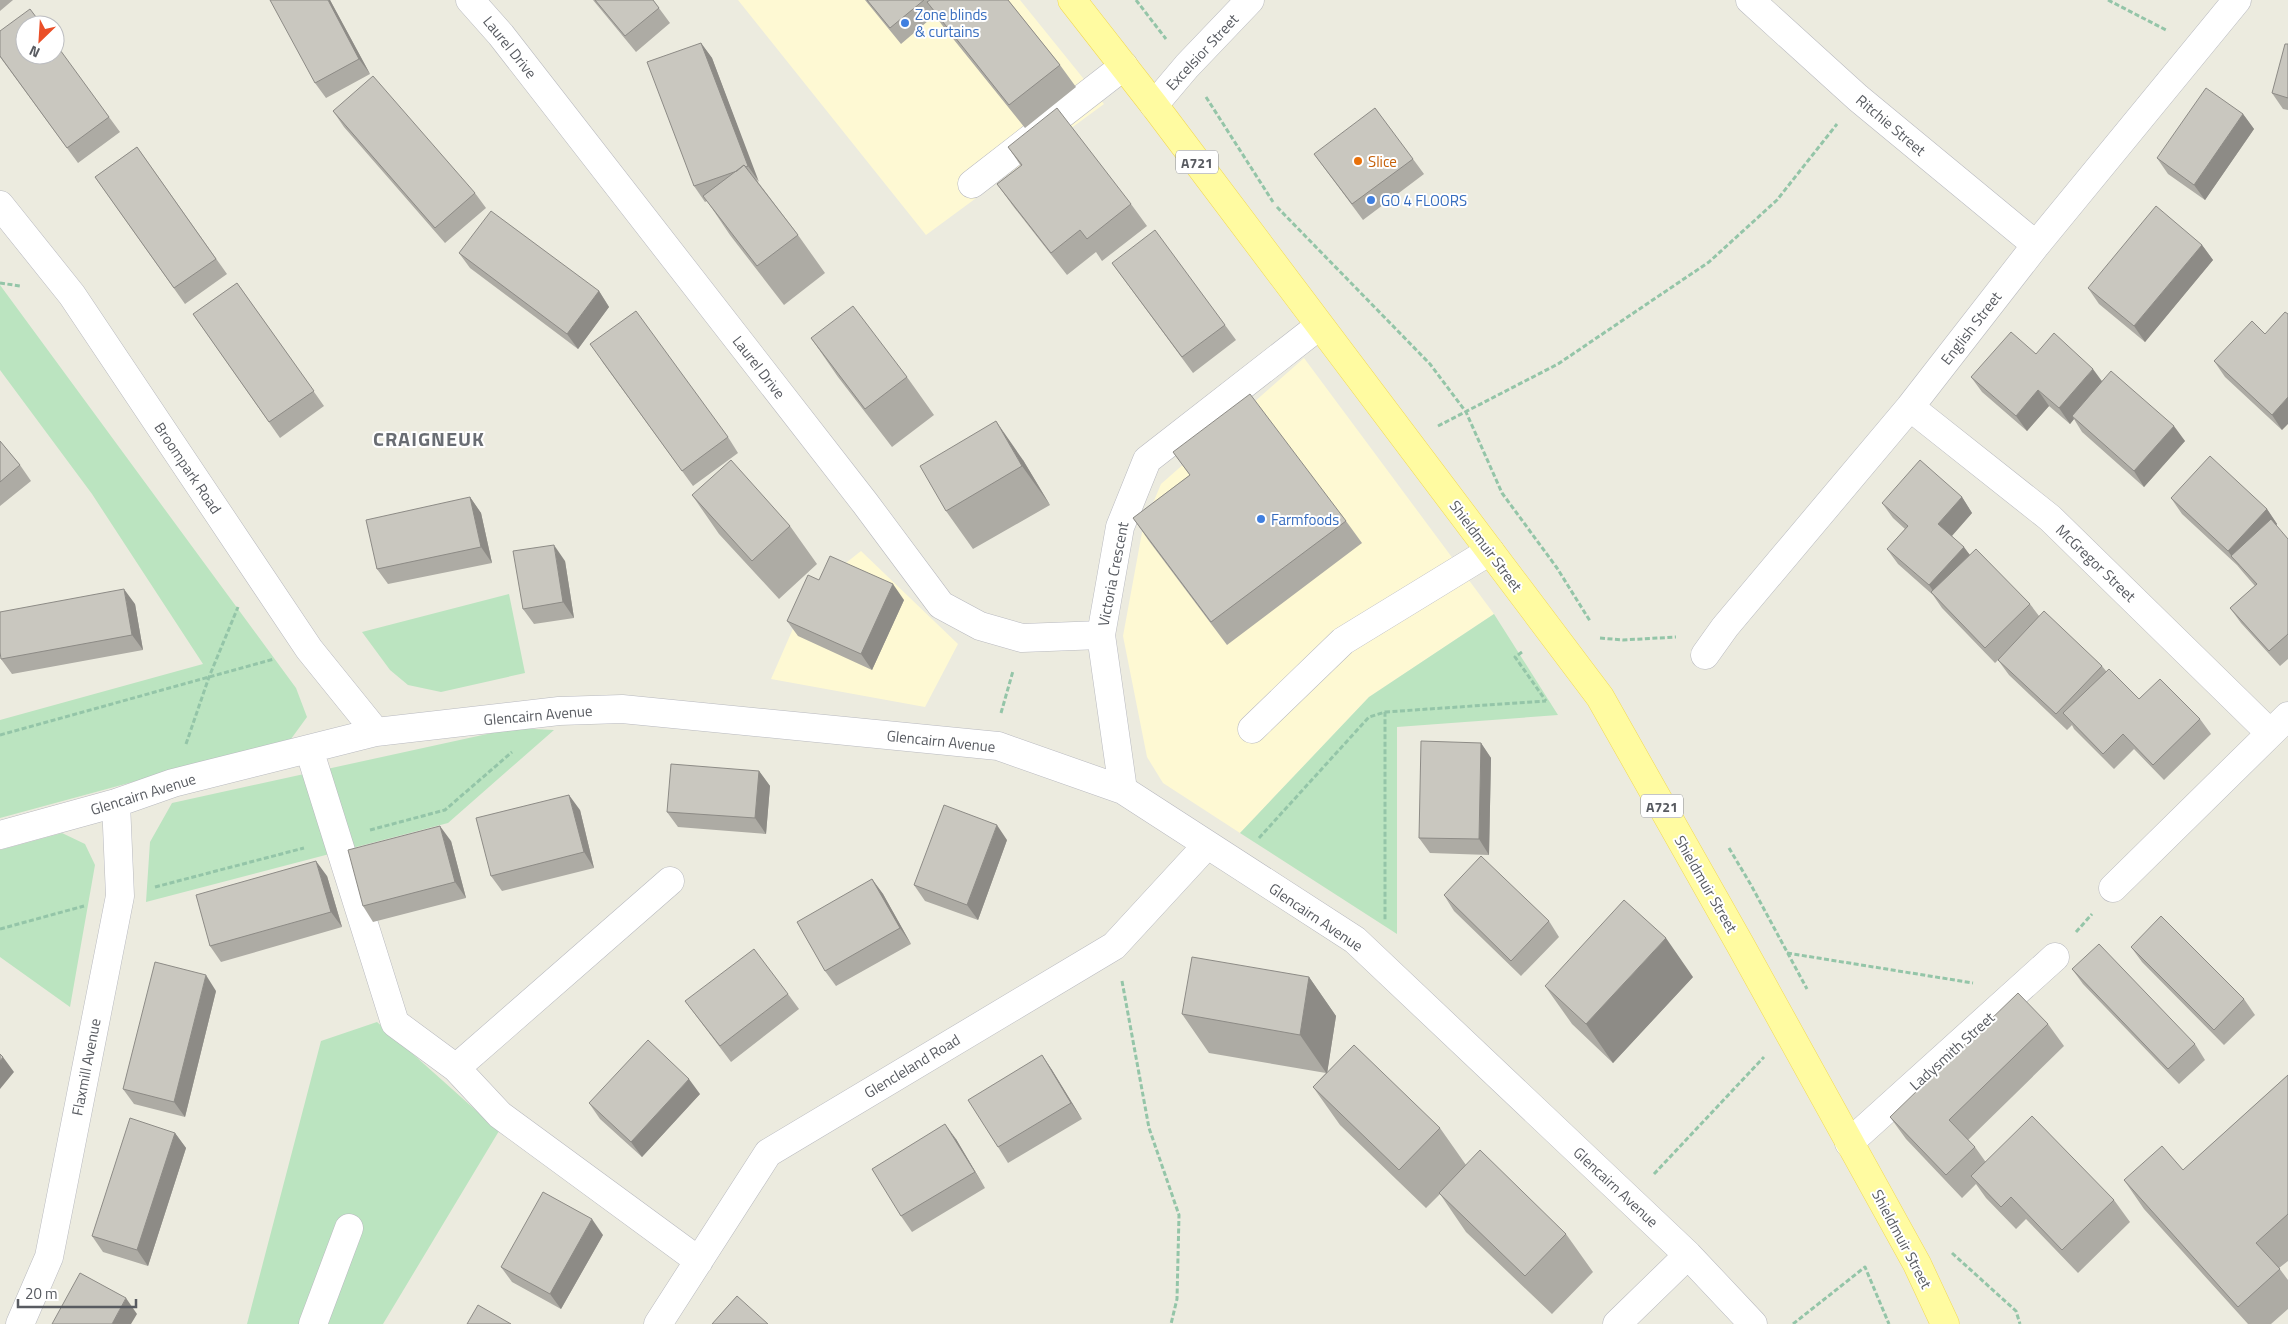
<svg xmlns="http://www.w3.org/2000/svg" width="2288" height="1324" font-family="'Titillium Web',sans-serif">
  <rect width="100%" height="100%" fill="#ecebdf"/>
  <!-- commercial -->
  <path fill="#fef9d3" d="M738,0H1020L1104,104L926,235Z
    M1304,358L1494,614L1369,697L1240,833L1163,783L1147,757L1123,636L1143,527L1161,484Z
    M861,551L958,644L925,707L771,679L809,592Z"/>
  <!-- green -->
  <path fill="#bbe4c0" d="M0,285L296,688L307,717L291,739L0,818V720L203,664L92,494L0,370Z
    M509,594L525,673L441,692L408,685L390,670L362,632Z
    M1494,614L1558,715L1397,727V934L1240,833L1369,697Z
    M514,728L554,730L448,823L146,902L150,842L172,803Z
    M62,833L85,844L95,865L70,1007L0,957V850Z
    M377,1022L499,1131L383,1324H247L321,1041Z"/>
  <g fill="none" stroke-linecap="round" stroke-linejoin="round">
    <!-- minor casing -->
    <g stroke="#b8b9bf" stroke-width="29">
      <path id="minor" d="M470,0L501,35L865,503L941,605L980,626L1022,638L1101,635
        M1750,0L1858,98L2036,245
        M1154,105L1187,66L1250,0
        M972,184L1124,66
        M0,205L72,295L309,649L376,732
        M1910,407L2050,518L2270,733
        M1705,655L1725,627L1910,407L2036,245L2237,0
        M1252,729L1343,641L1490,551
        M309,749L395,1023L456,1068L500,1115L699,1261
        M1123,790L1101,635L1120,527L1147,460L1319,326
        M0,835L116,803L173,783L376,732L559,711L622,709L998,746L1123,790L1355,940L1688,1255L1753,1324
        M2113,888L2288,716
        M456,1068L670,881
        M1849,1143L2055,957
        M20,1324L49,1257L120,896L116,803
        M313,1324L349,1228
        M658,1324L768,1153L1114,946L1207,845
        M1617,1324L1688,1255"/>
    </g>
    <!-- major casing -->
    <g stroke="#f2d953" stroke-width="29">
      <path id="major" d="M1072,0L1154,105L1600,697L1741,946L1917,1264L1945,1324"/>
    </g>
    <!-- path -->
    <path stroke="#94c5a8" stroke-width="3" stroke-dasharray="5 2.5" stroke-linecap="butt" d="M1136,0L1166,39
      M2108,0L2168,31
      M1206,97L1273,202
      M1277,207L1430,364L1466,412L1502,493L1557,568L1590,621
      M0,283L20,286
      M1438,426L1558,364L1709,262L1777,200L1837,124
      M1600,638L1623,640L1676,637
      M1522,652L1515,657L1546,701
      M1385,712L1546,701
      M1001,713L1013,671
      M0,735L274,659
      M186,744L209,677L238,607
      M370,830L445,810L512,752
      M1259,838L1369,717L1385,712V920
      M1729,848L1751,885L1807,989
      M155,887L304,848
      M0,929L84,906
      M2076,932L2092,914
      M1787,953L1973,983
      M1122,981L1149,1128L1179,1215L1177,1299L1171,1324
      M1654,1174L1764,1057
      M1952,1253L2016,1311L2020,1324
      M1793,1324L1865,1267L1889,1324"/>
    <!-- minor -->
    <use href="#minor" stroke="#fff" stroke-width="28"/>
    <!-- major -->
    <use href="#major" stroke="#fffba1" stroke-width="28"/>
  </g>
  <!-- wall -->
  <path fill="#adaba4" d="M0,0H13L0,11Z
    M330,0L370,74L326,98L315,83Z
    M593,0H653L670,23L636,52Z
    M865,0H1008L1060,65L1076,87L1025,128L942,25L935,15L901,44Z
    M0,31L109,117L120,132L78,163L0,57Z
    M701,43L712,58L758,182L798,235L825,273L784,305L730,235L707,201L705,202L694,186Z
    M2288,44V110L2283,109L2272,93Z
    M333,111L475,193L486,208L445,243L344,127Z
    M2243,114L2254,129L2205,200L2168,174L2157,158Z
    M137,147L227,274L185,304L95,177Z
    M1008,147L1131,204L1147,226L1102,261L1096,252L1067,275L1013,206L997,184L1021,166Z
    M1314,154L1413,159L1424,174L1363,220Z
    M2202,245L2213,260L2145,342L2099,304L2088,288Z
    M459,253L599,291L609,307L578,349L470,268Z
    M1112,263L1225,325L1236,340L1193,373Z
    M237,283L324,406L280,438L193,314Z
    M2265,334L2282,430L2225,377L2214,361Z
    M811,338L907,377L934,415L892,447L838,377Z
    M2036,354L2102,381L2185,441L2144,487L2082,432L2074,419L2070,424L2049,406L2027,431L1982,392L1971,377Z
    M601,360L728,437L738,453L693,486Z
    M0,441L20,465L31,481L0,506Z
    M1173,452L1346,521L1362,543L1227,645L1149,541L1133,518L1190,475Z
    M1023,460L1050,505L973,549L946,511Z
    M692,495L790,526L817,564L779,599L719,534Z
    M470,497L481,513L492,563L388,584L377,569Z
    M1962,497L1972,513L1952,536L1970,555L2030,604L2039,616L2102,666L2106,671L2139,699L2200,719L2211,734L2164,780L2134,749L2114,769L2074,729L2072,725L2067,730L2009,675L1998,660L1995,663L1942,608L1933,595L1898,564L1887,549L1905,529L1893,518L1882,503Z
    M2171,498L2267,509L2277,524L2276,526L2288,539V659L2280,666L2241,623L2230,608L2255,586L2242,571L2237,565L2182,514Z
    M565,561L574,618L534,624L523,609Z
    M819,580L904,600L872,670L798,636L787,621Z
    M135,604L143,650L12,674L1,659Z
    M1481,743L1491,758L1489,855L1430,853L1419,838Z
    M759,771L770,786L766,834L678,827L667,812Z
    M580,810L594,868L502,891L491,876Z
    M1007,840L978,920L925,901L914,885Z
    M451,841L466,898L373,922L363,906Z
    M327,876L342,927L221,962L210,946Z
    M872,879L883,894L911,944L836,986L825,971Z
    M1444,895L1549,921L1559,937L1521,976L1454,911Z
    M2131,947L2244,999L2255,1015L2224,1045L2142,962Z
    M2072,969L2195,1044L2205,1060L2179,1084L2083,984Z
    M1309,977L1336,1016L1327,1073L1440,1128L1466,1165L1566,1234L1593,1272L1552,1314L1466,1232L1440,1194L1426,1208L1340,1125L1313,1087L1326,1073L1209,1053L1182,1014Z
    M1693,977L1613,1063L1572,1024L1545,986Z
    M216,991L185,1117L134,1104L123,1089Z
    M788,994L799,1009L731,1062L685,1001Z
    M2048,1024L2064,1046L1968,1140L1975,1147L1985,1161L2114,1200L2130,1222L2078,1273L2026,1219L2016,1229L1986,1198L1976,1184L1962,1198L1906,1139L1890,1117Z
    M1042,1055L1052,1070L1082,1119L1008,1163L998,1147Z
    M2288,1075V1261L2279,1268L2288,1280V1309L2271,1324H2248L2144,1209L2124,1180L2183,1170Z
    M700,1094L642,1157L600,1119L589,1103Z
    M175,1133L186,1148L148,1266L103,1252L92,1236Z
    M956,1139L985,1188L912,1232L901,1216Z
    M603,1235L561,1309L512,1282L501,1267Z"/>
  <!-- shaded-wall -->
  <path fill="#8d8b86" d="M328,0H330L370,74L359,59Z
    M701,43L712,58L759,182L748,166Z
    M2243,114L2254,129L2205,200L2194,185Z
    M2202,245L2213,260L2145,342L2134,326Z
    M599,291L609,307L578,349L567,334Z
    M2093,369L2104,384L2072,416L2074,419L2070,424L2059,408Z
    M2038,390L2049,406L2027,431L2016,416Z
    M2288,397V424L2282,430L2272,415Z
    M996,421L1023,460L1050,505L1022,466Z
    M2174,426L2185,441L2144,487L2134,471Z
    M470,497L481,513L492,563L481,547Z
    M1962,497L1972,513L1949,539L1938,524Z
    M2267,509L2277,524L2239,565L2233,558L2228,551Z
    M554,545L565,561L574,618L563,602Z
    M1964,547L1975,562L1940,601L1929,585Z
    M893,584L904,600L872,670L861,654Z
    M124,589L135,604L143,650L132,635Z
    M1481,743L1491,758L1489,855L1479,839Z
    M759,771L770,786L766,834L755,818Z
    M569,795L580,810L594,868L584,852Z
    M997,825L1007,840L978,920L967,905Z
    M440,826L451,841L466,898L455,882Z
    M316,861L327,876L342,927L331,912Z
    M872,879L883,894L911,944L900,928Z
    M1666,938L1693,977L1613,1063L1586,1024Z
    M206,975L216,991L185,1117L174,1102Z
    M1309,977L1336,1016L1327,1074L1300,1035Z
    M1042,1055L1052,1070L1082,1119L1071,1103Z
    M3,1057L14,1072L0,1089V1061Z
    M689,1079L700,1094L642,1157L631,1142Z
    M945,1124L956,1139L985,1188Z
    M175,1133L186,1148L148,1266L137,1250Z
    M592,1219L603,1235L561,1309L550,1294Z
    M126,1298L137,1314L131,1324H112Z"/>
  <!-- building -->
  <path fill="#c9c7bf" stroke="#8d8b86" d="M270,0H328L359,59L315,83Z
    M595,0H653L659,8L625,36Z
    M867,0H924L890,28Z
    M930,0H1008L1060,65L1009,105L927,2Z
    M30,9L42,25H25V55H55V43L109,117L67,148L0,56V31Z
    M701,43L748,166L746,167L744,165L737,171L694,186L647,62Z
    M2285,44H2288V98L2272,93Z
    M373,76L475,193L435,228L333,111Z
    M2206,88L2243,114L2194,185L2157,158Z
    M1057,108L1131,204L1087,239L1080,230L1051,253L997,184L1022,165L1008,147Z
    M1375,108L1413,159L1352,204L1314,154Z
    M137,147L216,259L174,288L95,177Z
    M744,165L798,235L757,266L703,196Z
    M2156,206L2202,245L2134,326L2088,288Z
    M491,211L599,291L567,334L459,253Z
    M1155,230L1225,325L1182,357L1112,263Z
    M237,283L314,391L269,422L193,314Z
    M853,306L907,377L865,409L811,338Z
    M636,311L728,437L682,471L590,344Z
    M2285,312L2288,314V397L2272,415L2214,361L2252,321L2265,334Z
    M2011,332L2036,354L2054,333L2093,369L2059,408L2038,390L2016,416L1971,377Z
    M2111,371L2174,426L2134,471L2072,416Z
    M1250,394L1346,521L1211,622L1133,518L1190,475L1173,452Z
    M996,421L1022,466L946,511L920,466Z
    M0,441L20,465L0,482Z
    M2210,456L2267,509L2228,551L2171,498Z
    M731,460L790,526L752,561L692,495Z
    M1920,460L1962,497L1938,524L1964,547L1929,585L1887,549L1908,526L1882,503Z
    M470,497L481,547L377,569L366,520Z
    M2271,519L2288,539V634L2269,651L2230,608L2257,584L2231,556Z
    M554,545L563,602L523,609L513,551Z
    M1976,549L2030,604L1985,648L1931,592Z
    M830,556L893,584L861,654L787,621L808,575L819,580Z
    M124,589L132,635L1,659L0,652V612Z
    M2044,611L2102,666L2056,714L1998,660Z
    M2109,669L2139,699L2160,679L2200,719L2153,765L2123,734L2103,754L2063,713Z
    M1421,741L1481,743L1479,839L1419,838Z
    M671,764L759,771L755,818L667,812Z
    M569,795L584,852L491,876L476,818Z
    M944,805L997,825L967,905L914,885Z
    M440,826L455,882L363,906L348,850Z
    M1481,856L1549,921L1511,961L1444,895Z
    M316,861L331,912L210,946L196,895Z
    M872,879L900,928L825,971L797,922Z
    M1624,900L1666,938L1586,1024L1545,986Z
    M2161,916L2244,999L2214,1030L2131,947Z
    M2099,944L2195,1044L2168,1069L2072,969Z
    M754,949L788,994L720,1046L685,1001Z
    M1192,957L1309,977L1300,1035L1182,1014Z
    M155,962L206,975L174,1102L123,1089Z
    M2018,993L2048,1024L1949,1120L1975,1147L1946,1175L1890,1117Z
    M648,1040L689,1079L631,1142L589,1103Z
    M1354,1045L1440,1128L1399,1170L1313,1087Z
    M0,1054L3,1057L0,1061Z
    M1042,1055L1071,1103L998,1147L968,1100Z
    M2288,1075V1214L2256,1243L2280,1269L2238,1307L2124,1180L2162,1146L2183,1170Z
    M2032,1116L2114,1200L2062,1250L2011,1197L2001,1207L1971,1176Z
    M130,1118L175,1133L137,1250L92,1236Z
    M945,1124L975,1172L901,1216L872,1169Z
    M1480,1150L1566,1234L1525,1276L1439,1193Z
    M543,1192L592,1219L550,1294L501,1267Z
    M80,1273L126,1298L112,1324H52Z
    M737,1296L768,1324H712Z
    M478,1305L511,1324H467Z"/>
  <!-- markers -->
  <g fill="#3f7fe0" stroke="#fff" stroke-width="2">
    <circle cx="905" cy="23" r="5"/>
    <circle cx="1371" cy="200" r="5"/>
    <circle cx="1261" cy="519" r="5"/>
  </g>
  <circle fill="#e8710a" stroke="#fff" stroke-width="2" cx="1358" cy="161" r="5"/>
  <g text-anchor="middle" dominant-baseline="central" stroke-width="4" stroke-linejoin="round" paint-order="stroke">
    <!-- shield labels -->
    <g fill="#fff" stroke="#8a8c90" stroke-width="1">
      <rect x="1176" y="150.5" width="42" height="23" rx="4"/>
      <rect x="1641" y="794.5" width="42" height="23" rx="4"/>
    </g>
    <g font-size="14" font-weight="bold" fill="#585b61">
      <text x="1197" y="162">A721</text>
      <text x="1662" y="806">A721</text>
    </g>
    <!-- shop labels -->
    <g font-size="15" fill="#366cbe" stroke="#fff" text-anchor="start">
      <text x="915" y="14">Zone blinds<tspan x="915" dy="17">&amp; curtains</tspan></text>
      <text x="1381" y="200">GO 4 FLOORS</text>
      <text x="1271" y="519">Farmfoods</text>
    </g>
    <!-- street labels -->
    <g font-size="15" fill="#585b61" stroke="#fff">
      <text transform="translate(510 47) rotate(51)">Laurel Drive</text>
      <text transform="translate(1202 52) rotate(-47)">Excelsior Street</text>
      <text transform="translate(1891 125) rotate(40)">Ritchie Street</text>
      <text transform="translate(1971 328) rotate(-52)">English Street</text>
      <text transform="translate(759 367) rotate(52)">Laurel Drive</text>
      <text transform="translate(188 468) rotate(56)">Broompark Road</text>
      <text transform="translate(1486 546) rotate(53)">Shieldmuir Street</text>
      <text transform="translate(2096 563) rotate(44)">McGregor Street</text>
      <text transform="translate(1113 574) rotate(-79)">Victoria Crescent</text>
      <text transform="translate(538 715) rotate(-5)">Glencairn Avenue</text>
      <text transform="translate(941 741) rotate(6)">Glencairn Avenue</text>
      <text transform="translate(143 794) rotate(-17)">Glencairn Avenue</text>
      <text transform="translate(1706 884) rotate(60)">Shieldmuir Street</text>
      <text transform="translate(1316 917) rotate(34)">Glencairn Avenue</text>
      <text transform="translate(1952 1051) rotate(-42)">Ladysmith Street</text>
      <text transform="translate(912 1066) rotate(-31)">Glencleland Road</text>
      <text transform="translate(86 1067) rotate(-79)">Flaxmill Avenue</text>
      <text transform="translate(1616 1187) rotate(43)">Glencairn Avenue</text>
      <text transform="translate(1902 1239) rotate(62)">Shieldmuir Street</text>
    </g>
    <!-- food labels -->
    <g font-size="15" fill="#c56008" stroke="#fff" text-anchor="start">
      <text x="1368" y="161">Slice</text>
    </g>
    <!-- district labels -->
    <g font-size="20" font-weight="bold" letter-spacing="1" fill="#696d73" stroke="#fff">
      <text x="429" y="438">CRAIGNEUK</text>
    </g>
  </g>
  <!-- north arrow -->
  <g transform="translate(40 40) rotate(205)"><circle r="24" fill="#ffffff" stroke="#bcbdc0"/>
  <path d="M0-4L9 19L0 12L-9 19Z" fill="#ea4f28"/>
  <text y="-8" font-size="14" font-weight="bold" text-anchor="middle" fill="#585b61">N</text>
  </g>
  <!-- scale -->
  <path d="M18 1299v8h118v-8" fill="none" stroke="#585b61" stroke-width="2.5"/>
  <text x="25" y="1299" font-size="15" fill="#585b61" stroke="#ffffff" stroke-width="4" paint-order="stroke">20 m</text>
</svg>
